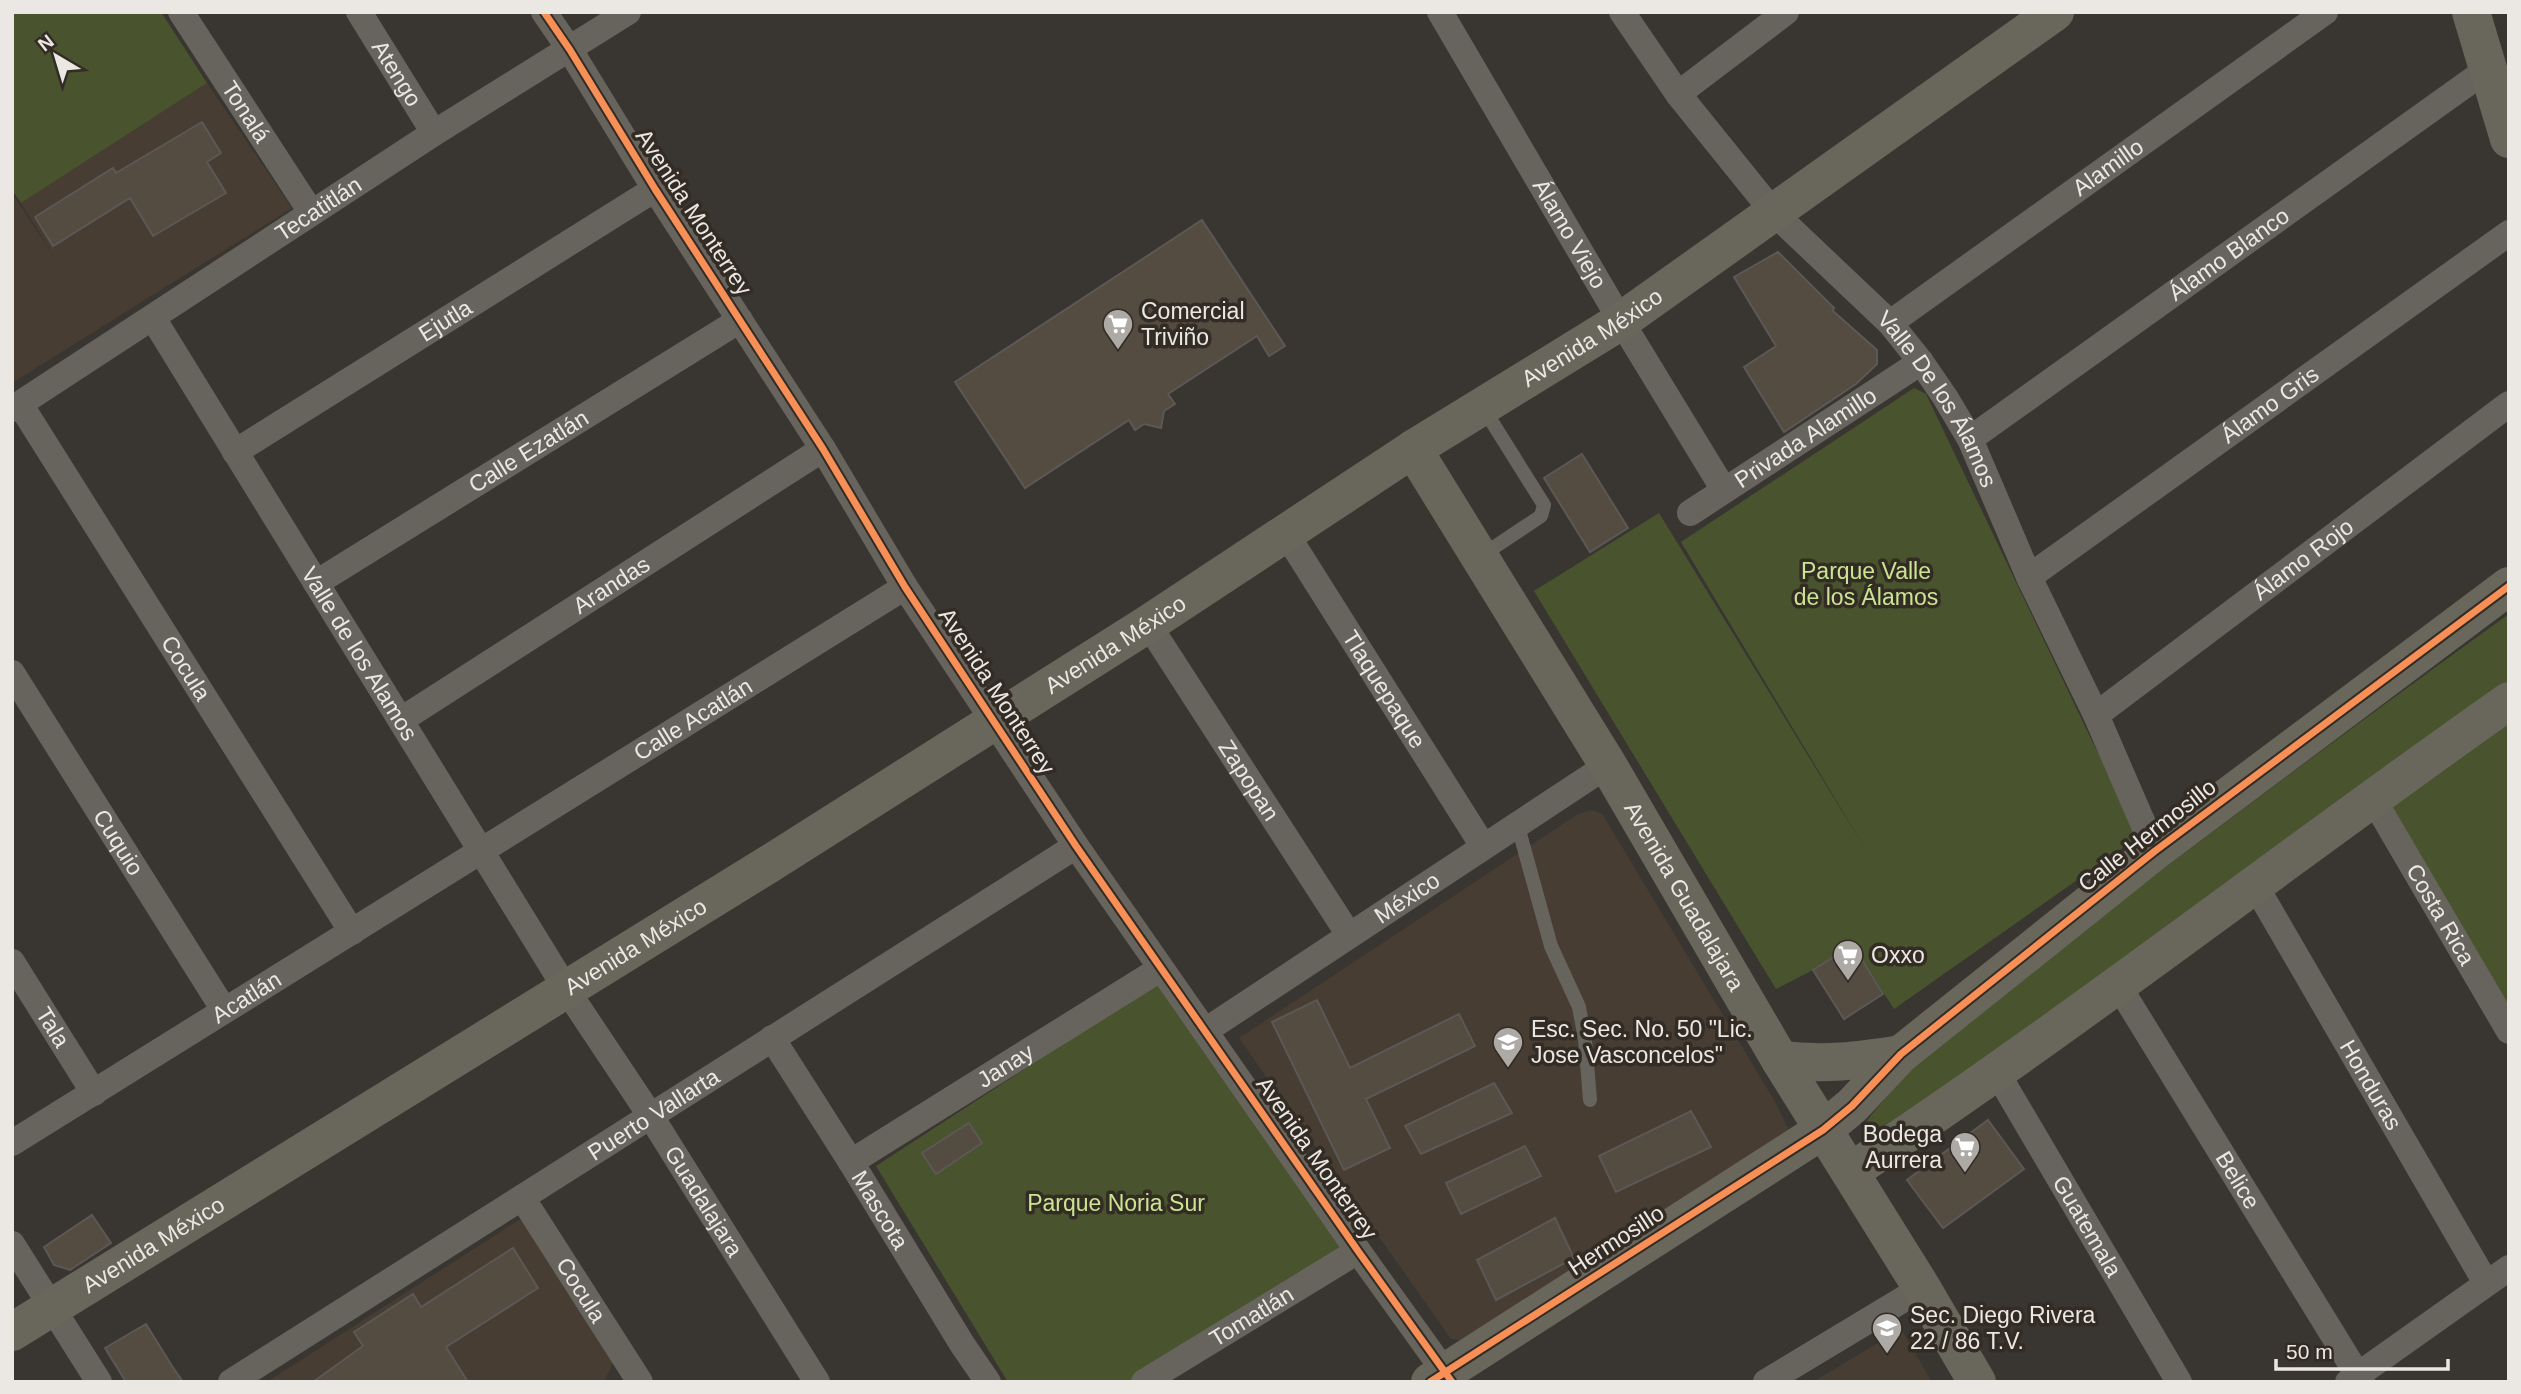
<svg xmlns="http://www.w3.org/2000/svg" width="2521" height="1394" font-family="Helvetica,sans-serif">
  <rect width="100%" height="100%" fill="#393632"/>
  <!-- built -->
  <path fill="#473d32" d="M207,83L292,208L12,383V193L56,260L21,203Z
    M1593,810L1603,815L1774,1100L1789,1130L1466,1341L1451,1339L1239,1038L1578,814Z
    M519,1220L534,1223L616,1357L604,1381L267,1382Z
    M1901,1329L1932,1382H1813Z"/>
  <!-- green -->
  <path fill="#49542e" d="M12,12H161L207,83L21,203L12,190Z
    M1914,388L1926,394L2092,741L2141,835L1894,1009L1853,945L1813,970L1776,989L1534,591L1659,513L1869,855L1681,542Z
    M2509,614V694L1864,1145L1861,1136L1862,1127C1932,1035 2038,963 2129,894C2255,800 2381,706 2509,614Z
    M2509,724V1014L2384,813Z
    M1160,981L1346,1253L1130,1382H1008L876,1166Z"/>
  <!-- building -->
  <path fill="#544b41" stroke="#5b5855" stroke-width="2" d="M202,122L221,153L207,162L226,193L153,236L130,198L53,246L35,217L113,168L116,173Z
    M1202,220L1285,346L1269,356L1257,336L1168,394L1175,404L1164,411L1161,428L1144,424L1135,430L1129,420L1025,488L955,382Z
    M1778,252L1834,308L1833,311L1877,350V364L1856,384L1784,432L1744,367L1776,346L1734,277Z
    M1582,454L1628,528L1590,552L1544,478Z
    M1853,945L1883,994L1844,1019L1813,970Z
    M1317,1000L1350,1068L1459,1014L1475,1046L1366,1099L1390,1148L1344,1170L1272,1022Z
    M1494,1083L1512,1113L1421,1154L1405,1126Z
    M1691,1111L1711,1147L1616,1192L1599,1156Z
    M1988,1120L2024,1169L1943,1228L1907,1180Z
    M969,1123L982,1143L936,1174L922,1153Z
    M1525,1146L1541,1176L1461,1214L1446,1183Z
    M92,1215L111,1243L70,1270L54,1265L44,1247Z
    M1555,1218L1574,1258L1496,1300L1477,1260Z
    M513,1248L538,1288L446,1347L468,1382H313L363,1346L354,1332L413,1294L421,1307Z
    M146,1324L172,1366L183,1382H126L105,1348Z"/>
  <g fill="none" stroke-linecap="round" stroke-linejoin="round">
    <!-- lane -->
    <path stroke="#67645d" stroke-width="14" d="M1481,556L1541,516L1544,505L1482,406
      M1517,823L1551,946L1579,1007L1585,1039L1590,1100"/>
    <!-- street -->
    <g stroke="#67645d" stroke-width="26">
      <path id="s1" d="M181,12L311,212"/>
      <path id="s2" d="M359,12L434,133"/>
      <path d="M544,12L570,50L655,189L823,449L905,587L1076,846L1358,1251L1452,1382"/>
      <path id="s3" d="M1440,12L1621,321L1724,490"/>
      <path id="s4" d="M1622,12L1678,94L1774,213L1890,323L1921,362L1945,397L1970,439L2029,577L2096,715L2155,851"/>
      <path d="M1678,94L1786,12"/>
      <path id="s5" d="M153,318L566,989L650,1115L817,1382"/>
      <path id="s6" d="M1890,323L2325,12"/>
      <path id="s7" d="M20,404L352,932"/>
      <path id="s8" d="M12,409L434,133L628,12"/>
      <path id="s9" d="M1970,439L2489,68"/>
      <path id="s10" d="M235,452L655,189"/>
      <path id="s11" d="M1690,513L1921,362"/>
      <path id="s12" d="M1285,532L1483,846"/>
      <path id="s13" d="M2029,577L2509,233"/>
      <path id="s14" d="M316,583L740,320"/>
      <path id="s15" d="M1148,624L1349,935"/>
      <path id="s16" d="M12,673L224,1010"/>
      <path id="s17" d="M2096,715L2509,404"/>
      <path id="s18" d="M401,720L823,449"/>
      <path id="s19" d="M2372,797L2509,1031"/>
      <path id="s20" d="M2255,885L2486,1283"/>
      <path id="s21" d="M12,962L94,1093"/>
      <path id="s22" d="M2118,985L2362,1382"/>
      <path id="s23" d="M1205,1031L1608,765"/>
      <path id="s24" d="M772,1038L851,1162L962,1344L988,1382"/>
      <path id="s25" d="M1996,1071L2179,1382"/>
      <path id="s26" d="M12,1143L905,587"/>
      <path id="s27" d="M851,1162L1160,969"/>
      <path id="s28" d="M523,1199L640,1382"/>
      <path d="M12,1244L99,1382"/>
      <path id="s29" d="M231,1382C513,1205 794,1024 1076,846"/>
      <path id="s30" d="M1144,1382L1358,1251"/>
      <path d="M1766,1382L1922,1288"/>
      <path d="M2348,1382L2509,1268"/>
    </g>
    <!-- secondary -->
    <g stroke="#69665c" stroke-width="38">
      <path d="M2471,12L2509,139"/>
      <path id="s31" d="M1413,449L1608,765L1780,1060L1922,1288L1977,1382"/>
      <path d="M1780,1060C1825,1065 1857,1061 1901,1054"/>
      <path d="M1850,1172C2075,1023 2288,856 2509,701"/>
      <path id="s32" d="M12,1332L769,864L1148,624L1413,449L1621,321L2055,12"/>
      <path d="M1430,1382L1823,1130L1852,1106L1901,1054L2155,851L2509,586"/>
    </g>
    <!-- cycleway casing -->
    <g stroke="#322c25" stroke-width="11">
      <path id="cycleway" d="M544,12L570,50L655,189L823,449L905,587L1076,846L1358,1251L1452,1382
        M1430,1382L1823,1130L1852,1106L1901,1054L2155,851L2509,586"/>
    </g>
    <!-- cycleway -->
    <use href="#cycleway" stroke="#f78f57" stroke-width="7"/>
  </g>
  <!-- icons -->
  <defs>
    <g id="supermarket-pin" transform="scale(1.575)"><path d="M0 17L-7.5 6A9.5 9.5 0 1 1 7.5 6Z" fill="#ada9a5" stroke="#322c25"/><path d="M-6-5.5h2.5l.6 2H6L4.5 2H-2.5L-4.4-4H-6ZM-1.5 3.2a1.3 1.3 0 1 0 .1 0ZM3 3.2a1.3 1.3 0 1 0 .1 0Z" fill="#fff"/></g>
    <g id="school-pin" transform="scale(1.575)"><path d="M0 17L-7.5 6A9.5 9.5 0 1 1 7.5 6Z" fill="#ada9a5" stroke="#322c25"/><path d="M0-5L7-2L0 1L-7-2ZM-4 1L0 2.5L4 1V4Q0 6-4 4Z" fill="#fff"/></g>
  </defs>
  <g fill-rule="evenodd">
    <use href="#supermarket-pin" x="1118" y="324"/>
    <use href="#supermarket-pin" x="1848" y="955"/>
    <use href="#school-pin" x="1508" y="1042"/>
    <use href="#supermarket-pin" x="1965" y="1147"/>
    <use href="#school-pin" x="1887" y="1328"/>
  </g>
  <g text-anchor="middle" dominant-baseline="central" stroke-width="7" stroke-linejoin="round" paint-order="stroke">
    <!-- street labels -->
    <g font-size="23" fill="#ebe7e3" stroke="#322c25">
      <text stroke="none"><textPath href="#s2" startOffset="72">Atengo</textPath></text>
      <text stroke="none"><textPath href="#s1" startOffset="119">Tonalá</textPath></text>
      <text stroke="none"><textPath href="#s6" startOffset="268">Alamillo</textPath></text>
      <text stroke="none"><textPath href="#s8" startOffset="366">Tecatitlán</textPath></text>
      <text transform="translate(694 212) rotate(57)">Avenida Monterrey</text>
      <text stroke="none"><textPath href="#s3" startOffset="257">Álamo Viejo</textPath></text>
      <text stroke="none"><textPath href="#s9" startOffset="318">Álamo Blanco</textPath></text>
      <text stroke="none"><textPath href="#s10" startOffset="248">Ejutla</textPath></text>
      <text stroke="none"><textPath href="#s32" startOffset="1867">Avenida México</textPath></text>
      <text stroke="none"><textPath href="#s4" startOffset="502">Valle De los Álamos</textPath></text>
      <text stroke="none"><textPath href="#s13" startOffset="296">Álamo Gris</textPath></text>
      <text stroke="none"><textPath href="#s11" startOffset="138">Privada Alamillo</textPath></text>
      <text stroke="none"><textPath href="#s14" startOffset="250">Calle Ezatlán</textPath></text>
      <text stroke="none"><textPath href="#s17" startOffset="259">Álamo Rojo</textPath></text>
      <text stroke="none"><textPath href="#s18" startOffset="250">Arandas</textPath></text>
      <text stroke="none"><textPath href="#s32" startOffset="1300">Avenida México</textPath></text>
      <text stroke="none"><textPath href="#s5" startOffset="394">Valle de los Alamos</textPath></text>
      <text stroke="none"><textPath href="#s7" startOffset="312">Cocula</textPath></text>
      <text stroke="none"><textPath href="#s12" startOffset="186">Tlaquepaque</textPath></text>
      <text transform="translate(997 691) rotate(57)">Avenida Monterrey</text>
      <text stroke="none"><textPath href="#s26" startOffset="802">Calle Acatlán</textPath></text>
      <text stroke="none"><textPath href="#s15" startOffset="186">Zapopan</textPath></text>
      <text transform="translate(2147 835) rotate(-38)">Calle Hermosillo</text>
      <text stroke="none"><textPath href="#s16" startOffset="200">Cuquio</textPath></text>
      <text stroke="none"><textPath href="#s23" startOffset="242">México</textPath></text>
      <text stroke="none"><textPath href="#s31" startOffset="523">Avenida Guadalajara</textPath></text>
      <text stroke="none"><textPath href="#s19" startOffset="136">Costa Rica</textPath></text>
      <text stroke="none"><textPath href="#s32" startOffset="733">Avenida México</textPath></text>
      <text stroke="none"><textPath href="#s26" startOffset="276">Acatlán</textPath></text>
      <text stroke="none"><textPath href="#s21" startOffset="77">Tala</textPath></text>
      <text stroke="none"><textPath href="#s27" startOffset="182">Janay</textPath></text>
      <text stroke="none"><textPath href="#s20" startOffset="231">Honduras</textPath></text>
      <text stroke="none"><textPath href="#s29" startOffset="500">Puerto Vallarta</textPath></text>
      <text transform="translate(1317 1158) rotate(55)">Avenida Monterrey</text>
      <text stroke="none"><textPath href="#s22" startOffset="229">Belice</textPath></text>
      <text stroke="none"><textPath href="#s5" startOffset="1041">Guadalajara</textPath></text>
      <text stroke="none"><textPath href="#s24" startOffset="203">Mascota</textPath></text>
      <text stroke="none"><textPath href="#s25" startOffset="180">Guatemala</textPath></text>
      <text transform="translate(1616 1240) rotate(-33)">Hermosillo</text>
      <text stroke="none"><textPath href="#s32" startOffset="166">Avenida México</textPath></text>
      <text stroke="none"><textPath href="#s28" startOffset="108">Cocula</textPath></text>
      <text stroke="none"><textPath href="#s30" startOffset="126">Tomatlán</textPath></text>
    </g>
    <!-- poi labels -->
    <g font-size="23" fill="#ebe7e3" stroke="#322c25" text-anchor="start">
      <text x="1141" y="311">Comercial<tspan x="1141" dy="26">Triviño</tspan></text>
      <text x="1871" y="955">Oxxo</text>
      <text x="1531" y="1029">Esc. Sec. No. 50 "Lic.<tspan x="1531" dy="26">Jose Vasconcelos"</tspan></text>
      <text x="1942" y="1134" text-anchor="end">Bodega<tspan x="1942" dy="26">Aurrera</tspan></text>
      <text x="1910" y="1315">Sec. Diego Rivera<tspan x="1910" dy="26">22 / 86 T.V.</tspan></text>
    </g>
    <!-- park labels -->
    <g font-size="23" fill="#cae491" stroke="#322c25">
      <text x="1866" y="571">Parque Valle<tspan x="1866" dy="26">de los Álamos</tspan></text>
      <text x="1116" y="1203">Parque Noria Sur</text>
    </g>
  </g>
  <!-- border -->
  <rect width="2521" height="1394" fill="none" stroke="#ebe7e3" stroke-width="28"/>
  <!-- north arrow -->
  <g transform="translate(56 56) rotate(322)" stroke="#322c25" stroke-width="5" paint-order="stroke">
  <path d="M0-5L12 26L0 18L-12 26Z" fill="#ebe7e3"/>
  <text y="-10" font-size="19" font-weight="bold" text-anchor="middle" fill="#ebe7e3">N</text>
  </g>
  <!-- scale -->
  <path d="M2276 1359v10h172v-10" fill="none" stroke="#ebe7e3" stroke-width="3.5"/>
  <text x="2286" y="1359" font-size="21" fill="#ebe7e3" stroke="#322c25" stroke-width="5" paint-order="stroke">50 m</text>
</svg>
